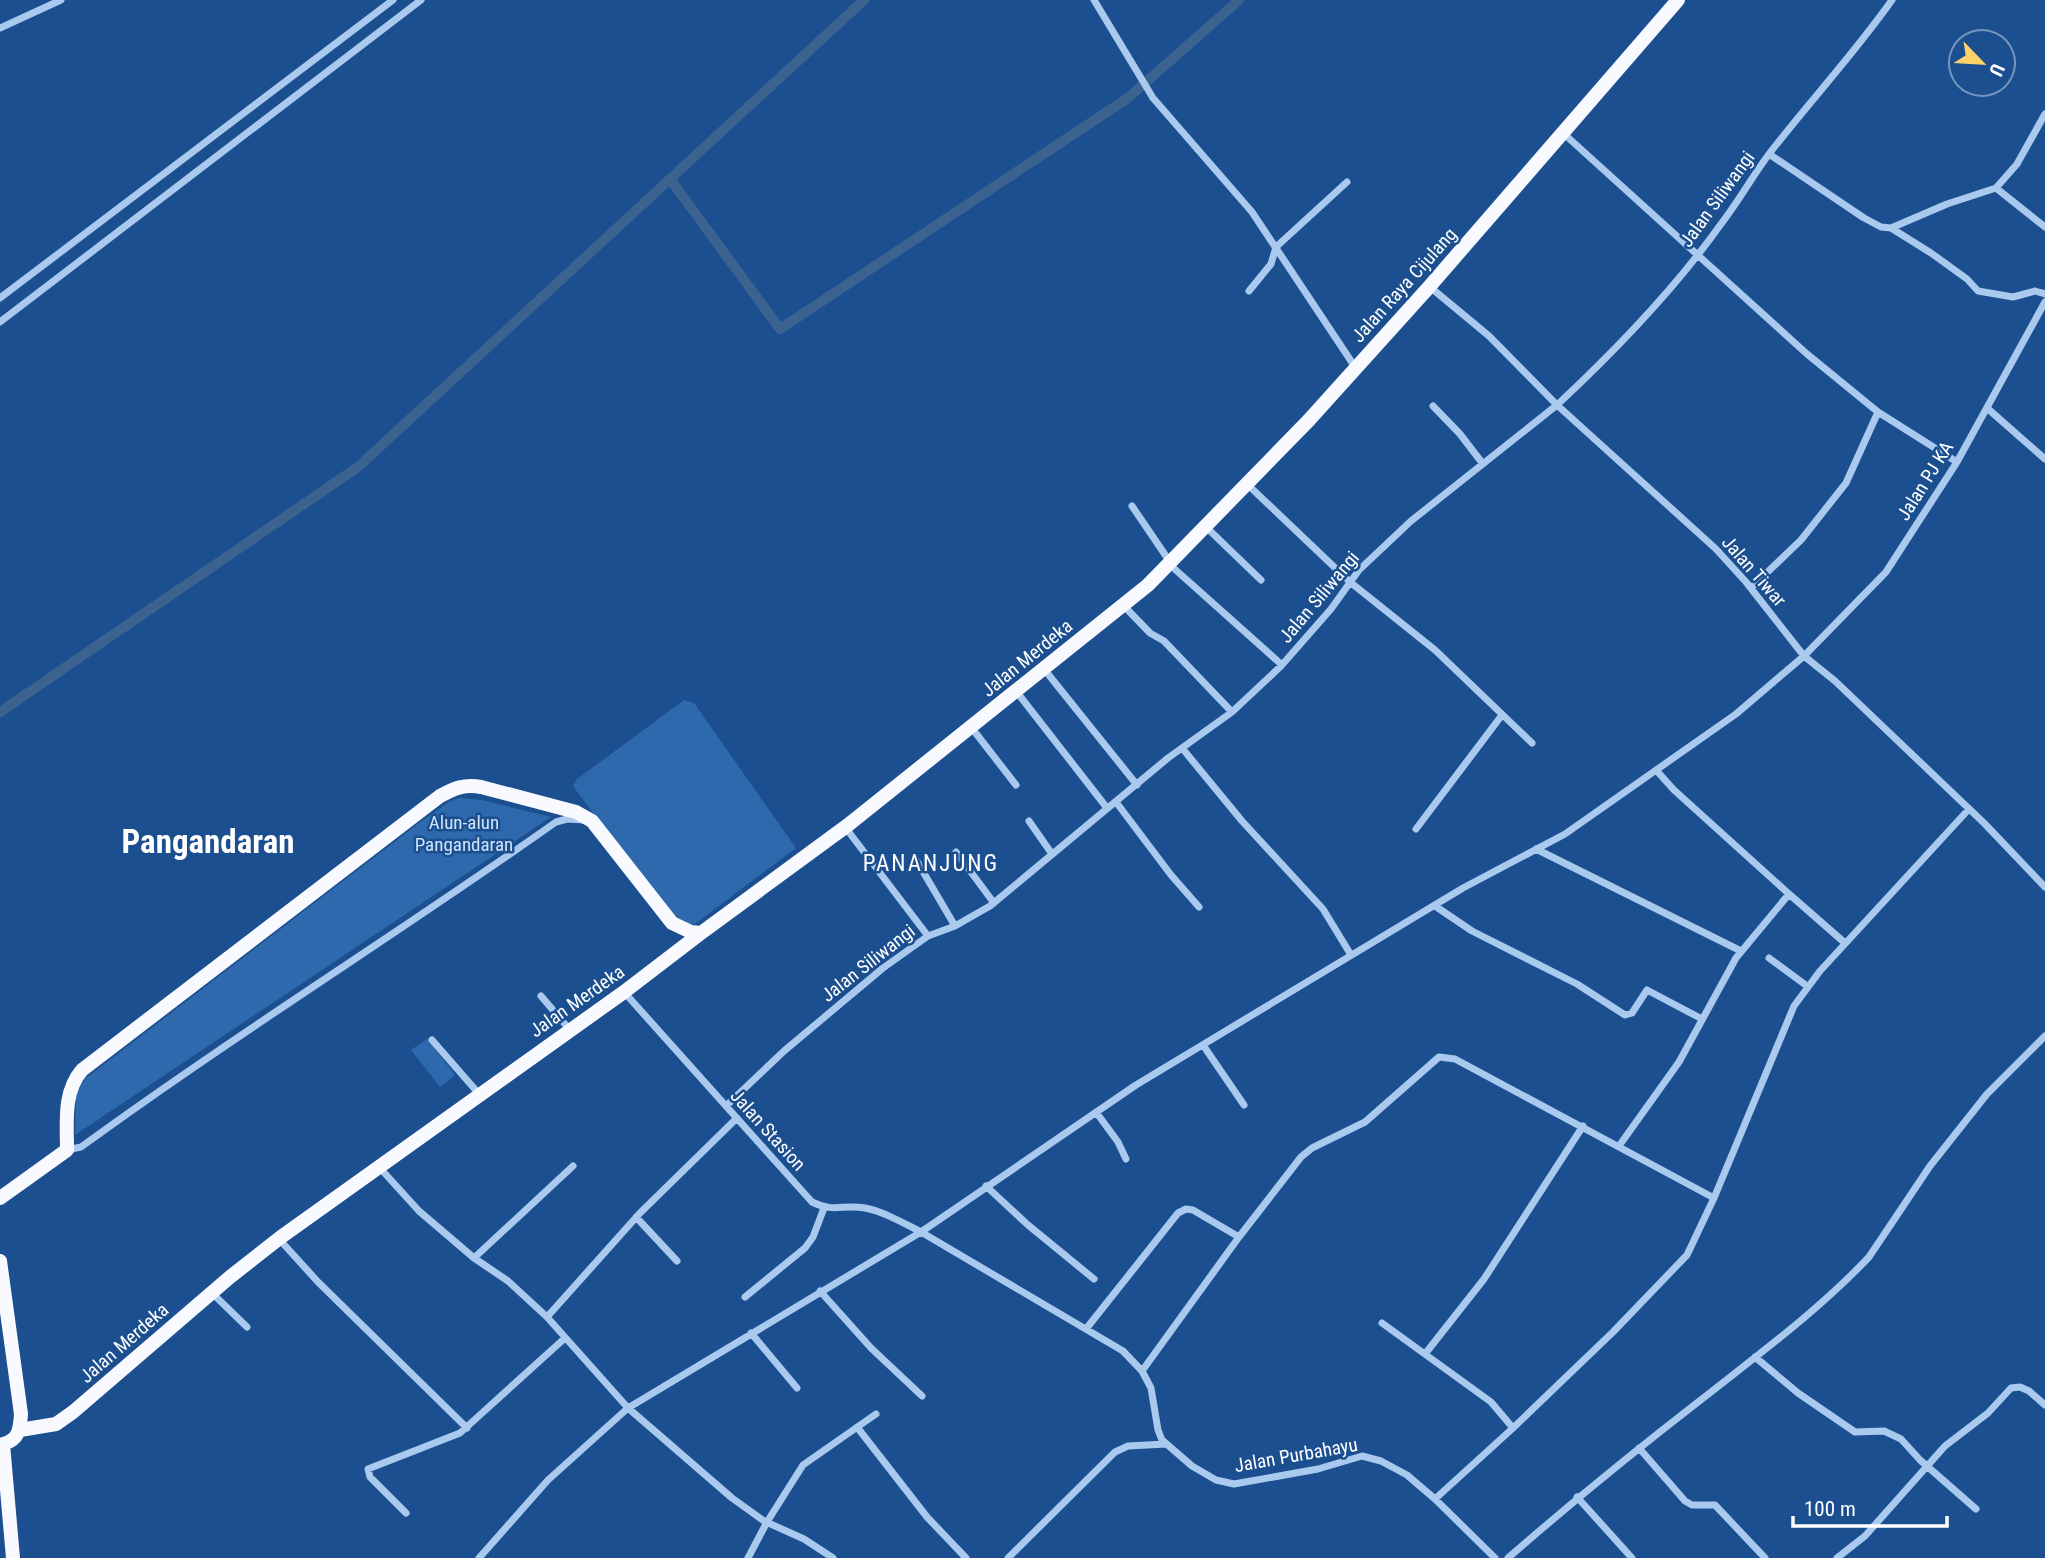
<svg xmlns="http://www.w3.org/2000/svg" width="2045" height="1558" font-family="'Roboto Condensed',sans-serif">
  <rect width="100%" height="100%" fill="#1b4f8f"/>
  <!-- green -->
  <path fill="#2e69ad" d="M684,700L694,703L796,848L695,924L684,925L678,921L612,839L573,786L577,779Z
    M460,798L482,800L551,817L75,1135L76,1093L86,1078L419,823L450,801Z
    M427,1039L455,1075L440,1087L411,1050Z"/>
  <g fill="none" stroke-linecap="round" stroke-linejoin="round">
    <!-- canal -->
    <path stroke="#3c6290" stroke-width="10" d="M670,179L780,329L1128,98L1239,0
      M0,712L358,467L864,0"/>
    <!-- minor -->
    <path stroke="#a9c9ee" stroke-width="7" d="M1094,0L1153,98L1252,212L1355,367
      M0,28L61,0
      M1563,133L1807,354L1878,412L1957,462
      M1769,154L1864,218L1881,227L1891,228L1931,253L1967,279L1978,291L2013,297L2035,291L2045,294
      M1996,188L2045,227
      M1891,228L1947,204L1996,188L2017,164L2045,114
      M1430,287L1489,336L1557,405L1716,549L1746,582L1804,656L1835,681L1984,823L2045,887
      M1249,291L1271,264L1276,247L1347,182
      M0,298L393,0
      M0,322L421,0
      M1433,406L1460,434L1483,464
      M1987,408L2045,459
      M1247,484L1350,582L1435,650L1532,743
      M1132,506L1170,562
      M1205,526L1261,580
      M1169,564L1282,665
      M1751,588L1801,540L1846,483L1878,412
      M1123,605L1150,633L1164,641L1232,712
      M1044,669L1137,785
      M1016,691L1107,808
      M971,727L1016,785
      M1182,748L1242,821L1323,909L1351,955
      M1116,802L1171,875L1199,907
      M1029,821L1052,854
      M845,827L928,936
      M1416,829L1502,715
      M1536,849L1741,951
      M956,852L994,903
      M915,858L955,926
      M1789,894L1845,943
      M1435,906L1472,931L1577,984L1625,1015L1632,1013L1647,990L1702,1019
      M1769,958L1807,986
      M624,992L812,1202C834,1213 843,1204 865,1208C885,1212 903,1223 921,1232L1123,1351L1142,1371L1151,1388L1158,1430L1162,1440L1192,1466L1216,1480L1234,1484L1318,1469L1362,1456L1381,1461L1407,1475L1435,1499L1495,1558
      M541,996L570,1030
      M432,1040L480,1095
      M1203,1045L1244,1105
      M726,1106L784,1051L883,968L928,936L955,926L990,906L1168,758L1232,712L1281,666L1331,609L1359,570L1411,521L1557,405C1616,350 1674,290 1721,224C1738,202 1752,177 1769,154C1809,102 1854,54 1892,0
      M1096,1112L1118,1142L1126,1159
      M1619,1146L1679,1062L1736,958L1789,894L1674,790L1656,770
      M67,1150L81,1147C236,1034 399,933 556,822L567,819L584,820
      M379,1167L419,1211L474,1258L508,1281L547,1317L628,1408L732,1498L764,1521L804,1539L833,1558
      M986,1186L1028,1225L1094,1279
      M636,1217L677,1261
      M279,1239L318,1282L467,1428
      M474,1258L573,1166
      M820,1291L871,1348L922,1396
      M212,1293L247,1327
      M745,1297L805,1248L813,1237L824,1208
      M547,1317L640,1213L737,1118
      M1382,1323L1491,1402L1513,1428
      M1086,1329L1178,1213L1186,1209L1193,1210L1239,1237
      M751,1333L797,1388
      M1425,1354L1484,1279L1583,1126
      M1755,1357L1798,1393L1855,1432L1884,1431L1901,1439L1920,1460L1976,1509
      M1142,1371L1239,1237L1301,1157L1312,1148L1365,1122L1439,1057L1455,1059L1714,1198
      M857,1427L927,1517L966,1558
      M1639,1448L1685,1501L1692,1505H1715L1765,1558
      M1577,1497L1632,1558
      M1435,1499L1513,1428L1613,1332L1687,1255L1714,1198L1794,1006L1820,971L1969,809
      M406,1513L370,1477L368,1469L460,1433L565,1338
      M479,1558L548,1480L628,1408L921,1232L1136,1085L1463,888L1565,834L1736,714L1804,656L1886,572L1957,462L2045,302
      M748,1558L767,1522L803,1465L876,1414
      M1008,1558L1115,1452L1128,1446L1166,1444
      M1508,1558C1571,1503 1636,1450 1702,1399C1759,1354 1819,1310 1869,1257L1930,1166L1987,1094L2045,1036
      M1837,1558L1865,1536L1945,1446L1988,1413L2011,1388L2020,1387L2029,1391L2045,1405"/>
    <!-- trunk -->
    <path stroke="#f8faff" stroke-width="14" d="M0,1198L67,1150C67,1122 63,1092 82,1070L440,796C455,788 464,784 481,787L576,812L592,821L672,923L691,932L701,933
      M0,1261L21,1414C20,1429 19,1440 3,1444
      M20,1430L56,1424L73,1412L230,1277L281,1237L624,992L701,933L848,825L1148,585L1309,420L1429,287L1678,0
      M3,1444L13,1558"/>
  </g>
  <g text-anchor="middle" dominant-baseline="central" stroke-width="5" stroke-linejoin="round" paint-order="stroke">
    <!-- street labels -->
    <g font-size="19" fill="#fff" stroke="#1b4f8f">
      <text transform="translate(1717 199) rotate(-54)">Jalan Siliwangi</text>
      <text transform="translate(1404 285) rotate(-48)">Jalan Raya Cijulang</text>
      <text transform="translate(1925 481) rotate(-58)">Jalan PJ KA</text>
      <text transform="translate(1754 571) rotate(49)">Jalan Tiwar</text>
      <text transform="translate(1319 597) rotate(-50)">Jalan Siliwangi</text>
      <text transform="translate(1027 658) rotate(-39)">Jalan Merdeka</text>
      <text transform="translate(868 963) rotate(-38)">Jalan Siliwangi</text>
      <text transform="translate(577 1001) rotate(-35)">Jalan Merdeka</text>
      <text transform="translate(768 1130) rotate(48)">Jalan Stasion</text>
      <text transform="translate(124 1343) rotate(-41)">Jalan Merdeka</text>
      <text transform="translate(1296 1455) rotate(-10)">Jalan Purbahayu</text>
    </g>
    <!-- park labels -->
    <g font-size="19" fill="#cfe3fa" stroke="#1b4f8f">
      <text x="464" y="822">Alun-alun<tspan x="464" dy="22">Pangandaran</tspan></text>
    </g>
    <!-- quarter labels -->
    <g font-size="23" letter-spacing="2" fill="#fff" stroke="#1b4f8f">
      <text x="931" y="863">PANANJUNG</text>
    </g>
    <!-- town labels -->
    <g font-size="33" font-weight="bold" fill="#fff" stroke="#1b4f8f">
      <text x="208" y="841">Pangandaran</text>
    </g>
  </g>
  <!-- north arrow -->
  <g transform="translate(1982 63) rotate(115)"><circle r="33" fill="#1b4f8f" stroke="#7695bc" stroke-width="2"/>
  <path d="M0-5L12 26L0 18L-12 26Z" fill="#ffd166"/>
  <text y="-10" font-size="19" font-weight="bold" text-anchor="middle" fill="#ffffff">U</text>
  </g>
  <!-- scale -->
  <path d="M1793 1516v10h154v-10" fill="none" stroke="#ffffff" stroke-width="3.5"/>
  <text x="1804" y="1516" font-size="21" fill="#ffffff" stroke="#1b4f8f" stroke-width="5" paint-order="stroke">100 m</text>
</svg>
